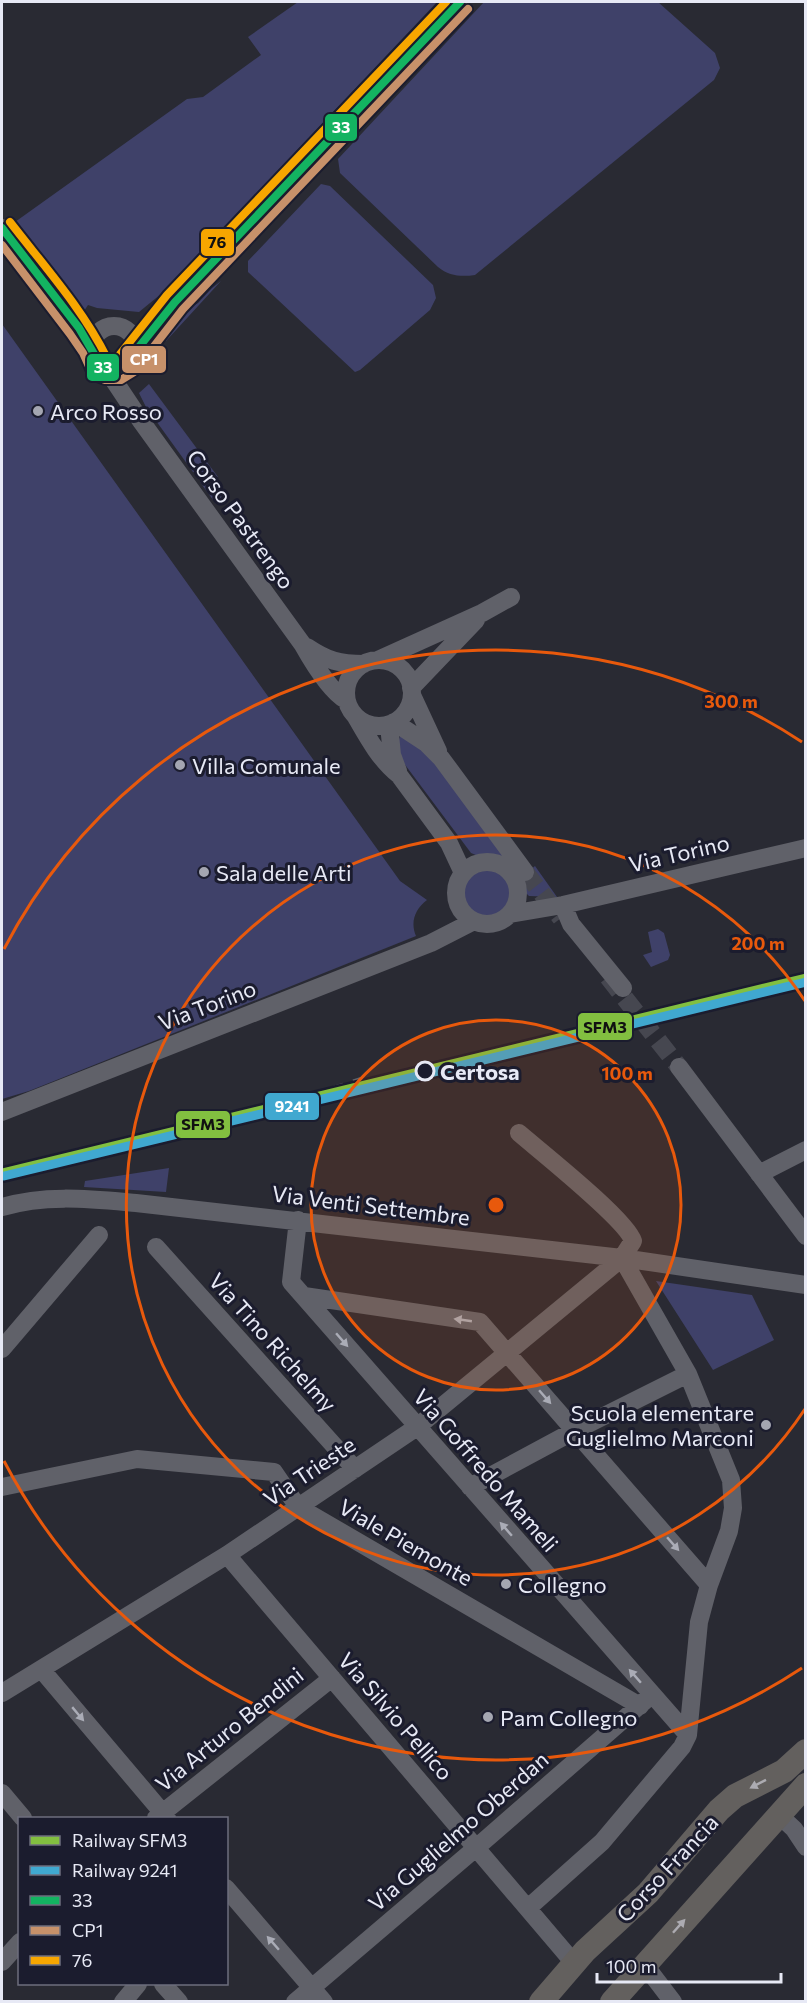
<svg xmlns="http://www.w3.org/2000/svg" width="807" height="2003" font-family="Commissioner,sans-serif">
  <rect width="100%" height="100%" fill="#292a33"/>
  <!-- green -->
  <path fill="#3f4169" d="M298,2H437L161,294L139,312L97,308L88,305L84,311L70,301L15,222L187,99L203,97L261,55L248,37Z
    M484,2H658L715,53L720,68L714,80L475,275C461,277 449,276 438,267L340,173L338,159Z
    M321,184L330,186L433,285L436,298L430,310L360,370L355,372L248,272V261Z
    M221,281L166,341L159,333L171,319L198,303L212,288Z
    M2,324L400,881L427,900C415,909 410,922 416,936L29,1091L2,1099Z
    M149,384L218,477L193,472L146,407L139,393Z
    M200,482L220,486L222,504H216Z
    M400,736L415,738L523,876L535,866L557,897L529,896L524,891L520,880L509,867L499,860L478,856L471,853L403,762L397,747Z
    M464 893a23 23 0 1 1 46 0a23 23 0 1 1-46 0Z
    M658,929L664,933L670,955L668,960L651,967L643,955L652,952L648,932Z
    M169,1168L166,1192L84,1187L85,1181Z
    M656,1281L752,1295L774,1340L713,1370Z"/>
  <g fill="none" stroke-linecap="round" stroke-linejoin="round">
    <!-- minor-tunnel -->
    <path stroke="#464750" stroke-width="18" stroke-dasharray="18 9" stroke-linecap="butt" d="M525,872L561,918
      M608,977L679,1067"/>
    <!-- minor -->
    <path stroke="#606169" stroke-width="18" d="M2,228L78,326L92,348
      M92 348a22 22 0 1 1 44 0a22 22 0 1 1-44 0Z
      M135,352L175,302L460,2
      M110,371L111,376L141,421L303,645C312,661 330,691 346,700
      M307,647C328,661 339,664 364,664
      M378,660L482,613L511,597
      M346 693a33 33 0 1 1 66 0a33 33 0 1 1-66 0Z
      M411,688L476,620
      M412,695L438,751
      M356,717C368,738 380,760 399,775L449,843L463,873
      M394,722L426,743L441,758L525,872
      M389,725L392,755L398,771
      M456 893a31 31 0 1 1 62 0a31 31 0 1 1-62 0Z
      M563,905L571,924L623,988
      M510,914L563,905L806,848
      M679,1067L806,1236
      M2,1112L431,943L474,921
      M759,1174L806,1150
      M2,1207C46,1194 90,1199 136,1203L622,1258L806,1285
      M298,1220L291,1282L688,1735
      M156,1247L355,1469
      M304,1296L480,1322L709,1585
      M2,1349L99,1235
      M2,1487L137,1459L274,1472L298,1507L640,1706
      M470,1487L574,1431L688,1374
      M227,1555L568,1956
      M41,1669L167,1818
      M2,1693L227,1555L417,1427L622,1258L633,1241C627,1220 541,1152 519,1133
      M2,1793L23,1818
      M779,1815L794,1829L806,1847
      M156,1818L332,1678
      M226,1888L324,2002
      M528,1908L602,1842L682,1747L688,1735L699,1622L709,1585L729,1531L733,1508L731,1480L688,1374L622,1258
      M2,1962L20,1942
      M644,1964L673,2002
      M163,1984L179,2002
      M123,2002L138,1984
      M295,2002L477,1847L648,1698"/>
    <!-- major -->
    <path stroke="#63605e" stroke-width="24" d="M541,2002L585,1951L648,1893L719,1810L735,1796L784,1771L806,1751
      M612,2002L806,1785"/>
    <!-- rail -->
    <path stroke="#62636a" stroke-width="4" stroke-dasharray="10 10" stroke-linecap="butt" d="M277,1106L361,1079
      M2,1179L78,1154"/>
    <!-- bus-1 casing -->
    <g stroke="#1b1c2e" stroke-width="12">
      <path id="bus-1" d="M2,228L79,328L101,366C115,375 129,367 135,352L175,302L460,2"/>
    </g>
    <!-- bus-2 casing -->
    <g stroke="#1b1c2e" stroke-width="12">
      <path id="bus-2" d="M2,245L70,334L83,353L91,371L97,377L105,380H121L134,372L183,309L468,9"/>
    </g>
    <!-- bus-3 casing -->
    <g stroke="#1b1c2e" stroke-width="12">
      <path id="bus-3" d="M10,222C44,266 82,308 107,358L113,360L117,358L167,295L446,2"/>
    </g>
    <!-- bus-1 -->
    <use href="#bus-1" stroke="#13b361" stroke-width="8"/>
    <!-- bus-2 -->
    <use href="#bus-2" stroke="#c7916a" stroke-width="8"/>
    <!-- bus-3 -->
    <use href="#bus-3" stroke="#f7a600" stroke-width="8"/>
    <!-- rail-1 casing -->
    <g stroke="#1b1c2e" stroke-width="14">
      <path id="rail-1" d="M2,1173L806,978"/>
    </g>
    <!-- rail-2 casing -->
    <g stroke="#1b1c2e" stroke-width="14">
      <path id="rail-2" d="M4,1176L806,982"/>
    </g>
    <!-- rail-1 -->
    <use href="#rail-1" stroke="#82bf40" stroke-width="9"/>
    <!-- rail-2 -->
    <use href="#rail-2" stroke="#40a8d0" stroke-width="9"/>
  </g>
  <!-- one-way arrows -->
  <defs><path id="oneway-solid" d="M-6-.8H1V-3.2L6.5 0L1 3.2V.8H-6Z" transform="scale(1.5)"/></defs>
  <g fill="#aaacb6">
    <use href="#oneway-solid" transform="translate(463 1320) rotate(-172)"/>
    <use href="#oneway-solid" transform="translate(342 1340) rotate(49)"/>
    <use href="#oneway-solid" transform="translate(545 1397) rotate(49)"/>
    <use href="#oneway-solid" transform="translate(506 1529) rotate(-131)"/>
    <use href="#oneway-solid" transform="translate(673 1544) rotate(49)"/>
    <use href="#oneway-solid" transform="translate(635 1676) rotate(-131)"/>
    <use href="#oneway-solid" transform="translate(78 1714) rotate(50)"/>
    <use href="#oneway-solid" transform="translate(273 1943) rotate(-131)"/>
  </g>
  <g fill="#acabb1">
    <use href="#oneway-solid" transform="translate(758 1784) rotate(153)"/>
    <use href="#oneway-solid" transform="translate(679 1926) rotate(-48)"/>
  </g>
  <!-- distance rings -->
  <circle cx="496" cy="1205" r="185" fill="#e8590c" fill-opacity=".12"/>
  <g fill="none" stroke="#e8590c" stroke-width="3">
    <circle cx="496" cy="1205" r="185"/>
    <path d="M805 1409A370 370 0 1 1 805 1001"/>
    <path d="M802 1668A555 555 0 0 1 4 1461M4 949A555 555 0 0 1 802 742"/>
  </g>
  <!-- markers -->
  <g fill="#a4a6b1" stroke="#1b1c2e" stroke-width="2">
    <circle cx="38" cy="411" r="6"/>
    <circle cx="180" cy="765" r="6"/>
    <circle cx="204" cy="872" r="6"/>
    <circle cx="766" cy="1425" r="6"/>
    <circle cx="506" cy="1584" r="6"/>
    <circle cx="488" cy="1717" r="6"/>
  </g>
  <circle fill="#1b1c2e" stroke="#e7e9f5" stroke-width="3" cx="425" cy="1071" r="9"/>
  <g text-anchor="middle" dominant-baseline="central" stroke-width="6" stroke-linejoin="round" paint-order="stroke">
    <!-- poi labels -->
    <g font-size="22" fill="#e7e9f5" stroke="#1b1c2e" text-anchor="start">
      <text x="50" y="411">Arco Rosso</text>
      <text x="192" y="765">Villa Comunale</text>
      <text x="216" y="872">Sala delle Arti</text>
      <text x="754" y="1412" text-anchor="end">Scuola elementare<tspan x="754" dy="25">Guglielmo Marconi</tspan></text>
      <text x="518" y="1584">Collegno</text>
      <text x="500" y="1717">Pam Collegno</text>
    </g>
    <!-- street labels -->
    <g font-size="22" fill="#e7e9f5" stroke="#1b1c2e">
      <text transform="translate(241 519) rotate(54)">Corso Pastrengo</text>
      <text transform="translate(679 853) rotate(-13)">Via Torino</text>
      <text transform="translate(207 1005) rotate(-21)">Via Torino</text>
      <text transform="translate(371 1205) rotate(7)">Via Venti Settembre</text>
      <text transform="translate(273 1342) rotate(48)">Via Tino Richelmy</text>
      <text transform="translate(486 1470) rotate(49)">Via Goffredo Mameli</text>
      <text transform="translate(309 1471) rotate(-34)">Via Trieste</text>
      <text transform="translate(406 1542) rotate(30)">Viale Piemonte</text>
      <text transform="translate(396 1716) rotate(49)">Via Silvio Pellico</text>
      <text transform="translate(229 1729) rotate(-39)">Via Arturo Bendini</text>
      <text transform="translate(458 1831) rotate(-41)">Via Guglielmo Oberdan</text>
      <text transform="translate(667 1868) rotate(-47)">Corso Francia</text>
    </g>
    <!-- stop labels -->
    <g font-size="22" font-weight="bold" fill="#e7e9f5" stroke="#1b1c2e" text-anchor="start">
      <text x="440" y="1071">Certosa</text>
    </g>
  </g>
  <circle cx="496" cy="1205" r="9" fill="#e8590c" stroke="#1b1c2e" stroke-width="3"/>
  <g font-size="18" text-anchor="middle" font-weight="bold" fill="#e8590c" stroke="#1b1c2e" stroke-width="6" stroke-linejoin="round" paint-order="stroke">
    <text x="731" y="708">300 m</text>
    <text x="758" y="950">200 m</text>
    <text x="627" y="1080">100 m</text>
  </g>
  <g stroke="#1b1c2e" stroke-width="2">
    <rect x="324" y="113" width="34" height="29" rx="6" fill="#13b361"/>
    <rect x="200" y="228" width="35" height="29" rx="6" fill="#f7a600"/>
    <rect x="121" y="345" width="46" height="29" rx="6" fill="#c7916a"/>
    <rect x="86" y="353" width="34" height="29" rx="6" fill="#13b361"/>
    <rect x="577" y="1012" width="56" height="29" rx="6" fill="#82bf40"/>
    <rect x="264" y="1092" width="56" height="29" rx="6" fill="#40a8d0"/>
    <rect x="175" y="1110" width="56" height="29" rx="6" fill="#82bf40"/>
  </g>
  <g font-size="16" text-anchor="middle" font-weight="bold" fill="#fff">
    <text x="341" y="133">33</text>
    <text x="144" y="365">CP1</text>
    <text x="103" y="373">33</text>
    <text x="292" y="1112">9241</text>
  </g>
  <g font-size="16" text-anchor="middle" font-weight="bold" fill="#111">
    <text x="217" y="248">76</text>
    <text x="605" y="1033">SFM3</text>
    <text x="203" y="1130">SFM3</text>
  </g>
  <!-- border -->
  <rect width="807" height="2003" fill="none" stroke="#e7e9f5" stroke-width="6"/>
  <!-- legend -->
  <rect x="18" y="1817" width="210" height="168" fill="#1b1c2e" stroke="#6d6e7e" stroke-width="1.5"/>
  <rect x="30" y="1836" width="30" height="9" fill="#82bf40" stroke="#6d6e7e" stroke-width="1.5"/>
  <text x="72" y="1847" font-size="18" fill="#e7e9f5">Railway SFM3</text>
  <rect x="30" y="1866" width="30" height="9" fill="#40a8d0" stroke="#6d6e7e" stroke-width="1.5"/>
  <text x="72" y="1877" font-size="18" fill="#e7e9f5">Railway 9241</text>
  <rect x="30" y="1896" width="30" height="9" fill="#13b361" stroke="#6d6e7e" stroke-width="1.5"/>
  <text x="72" y="1907" font-size="18" fill="#e7e9f5">33</text>
  <rect x="30" y="1926" width="30" height="9" fill="#c7916a" stroke="#6d6e7e" stroke-width="1.5"/>
  <text x="72" y="1937" font-size="18" fill="#e7e9f5">CP1</text>
  <rect x="30" y="1956" width="30" height="9" fill="#f7a600" stroke="#6d6e7e" stroke-width="1.5"/>
  <text x="72" y="1967" font-size="18" fill="#e7e9f5">76</text>
  <!-- scale -->
  <path d="M597 1973v9h184v-9" fill="none" stroke="#e7e9f5" stroke-width="3"/>
  <text x="606" y="1973" font-size="18" fill="#e7e9f5" stroke="#1b1c2e" stroke-width="4.5" paint-order="stroke">100 m</text>
</svg>
